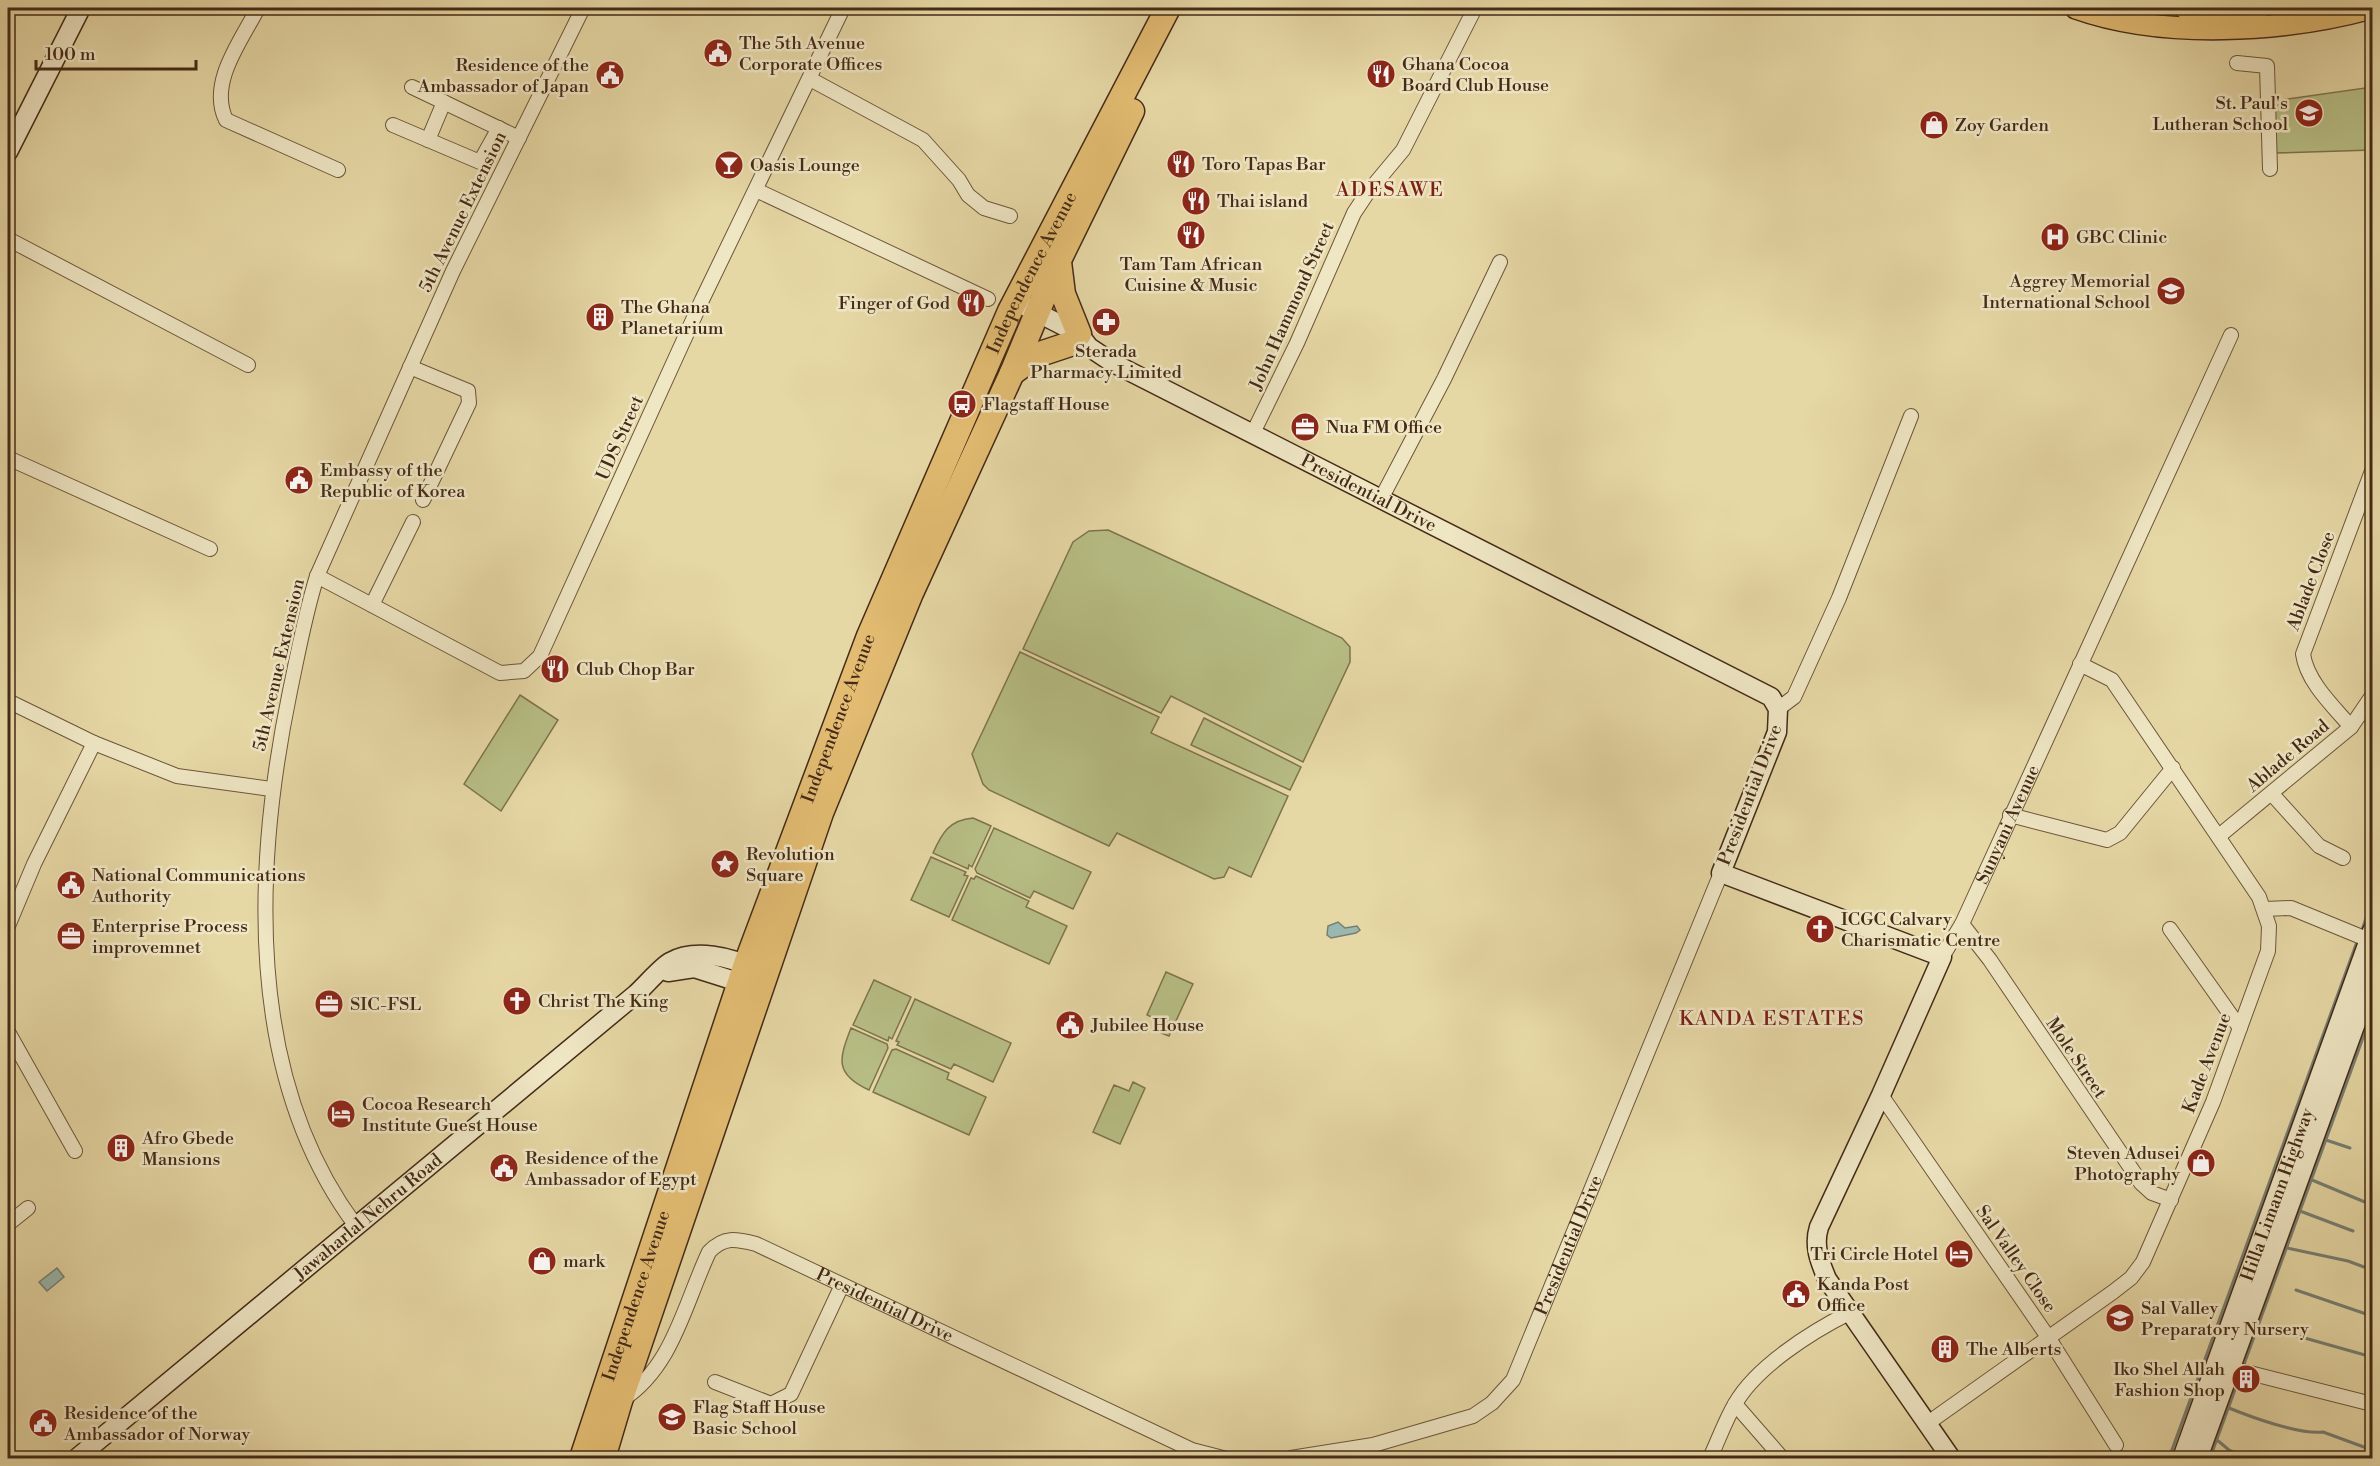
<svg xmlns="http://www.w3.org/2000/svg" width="2380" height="1466" font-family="'Libre Bodoni',serif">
  <rect width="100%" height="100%" fill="#e6d8a5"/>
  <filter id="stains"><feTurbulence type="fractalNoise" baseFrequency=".00333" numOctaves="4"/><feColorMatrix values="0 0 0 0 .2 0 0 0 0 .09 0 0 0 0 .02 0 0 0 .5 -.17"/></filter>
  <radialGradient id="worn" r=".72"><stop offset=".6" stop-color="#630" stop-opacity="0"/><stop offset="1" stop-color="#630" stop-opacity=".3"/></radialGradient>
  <!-- green -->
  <path fill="#b7be85" stroke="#7e744e" stroke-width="1.5" d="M2372,87V150L2276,153L2274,101Z
    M1108,530L1342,638L1350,647V662L1303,762L1171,696L1161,713L1023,649L1073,542L1089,531Z
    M1020,652L1159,717L1151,733L1288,796L1251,877L1229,867L1224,877L1214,879L1117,833L1109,846L989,790L983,784L972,754Z
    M520,695L558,720L501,811L464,784Z
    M1204,718L1301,767L1290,790L1191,745Z
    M973,818L991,826L972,867L969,865L968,869L933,853C942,833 949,820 973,818Z
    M994,828L1091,872L1073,909L1034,891L1030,898L977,873L975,869Z
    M931,857L966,872L964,875L968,876L949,917L911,900Z
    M976,876L1029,901L1026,907L1067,926L1049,964L952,920L971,878L974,879Z
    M1166,972L1193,984L1169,1036L1156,1031L1160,1021L1147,1015Z
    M874,980L911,997L892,1039L889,1037L888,1041L853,1025Z
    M915,999L1011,1043L993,1082L954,1064L951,1069L897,1045L899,1042L896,1041Z
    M851,1028L887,1044L888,1048L869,1090C834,1074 839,1059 851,1028Z
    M896,1049L949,1073L947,1079L986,1097L969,1135L873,1092L892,1050Z
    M1133,1082L1145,1088L1120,1144L1093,1132L1114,1085L1129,1091Z"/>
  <!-- water -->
  <path fill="#99b8b0" stroke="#777f73" stroke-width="1.5" d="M1338,922L1345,928L1357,926L1360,930L1356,933L1331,938L1327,935L1328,926Z
    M57,1268L64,1277L47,1291L39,1282Z"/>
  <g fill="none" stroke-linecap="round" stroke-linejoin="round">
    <!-- stream -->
    <path stroke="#777f73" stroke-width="3" d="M2361,933L2372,901
      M2326,1140L2350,1148
      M2312,1180L2372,1205
      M2300,1211L2353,1231
      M2287,1248L2348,1261L2372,1270
      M2296,1290L2372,1316
      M2287,1333L2372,1357
      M2243,1367L2372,1013
      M2229,1408C2251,1417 2300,1435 2323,1432L2372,1450
      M2217,1440L2229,1450L2247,1458
      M2169,1458L2358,939
      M2210,1458L2240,1376"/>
    <!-- street casing -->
    <g stroke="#6c563a" stroke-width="16">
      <g id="street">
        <path d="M258,8C241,41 208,83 226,120L338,170"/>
        <path d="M2237,63L2267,66L2270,169"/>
        <path d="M810,79L923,140L959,180L968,195L984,208L1010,216"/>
        <path d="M412,87L519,138"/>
        <path d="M393,125L480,162L499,128"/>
        <path d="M428,140L444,102"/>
        <path d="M756,190L988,299"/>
        <path d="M8,239L248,365"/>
        <path d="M410,367L468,391L469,403L423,500"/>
        <path d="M1252,435L1297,343L1354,213L1368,192L1403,150L1475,8"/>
        <path d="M8,458L210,549"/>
        <path d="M1381,499L1444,379L1500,262"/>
        <path d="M317,576L500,673L524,671L540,656L702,300L843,8"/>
        <path d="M372,605L413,522"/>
        <path d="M8,701L94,743L177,776L271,789"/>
        <path d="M1778,709L1794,697L1839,598L1911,416"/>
        <path d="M2351,727C2333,706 2307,682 2303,654L2372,471"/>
        <path d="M2272,794L2319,846L2343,858"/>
        <path d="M2010,815L2107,840L2120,833L2173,768"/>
        <path d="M2219,836L2351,727L2372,696"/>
        <path d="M2265,909L2291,908L2369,940"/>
        <path d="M1962,924L1990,960L2141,1183L2152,1193L2171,1200"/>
        <path d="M8,926L34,864L94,743"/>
        <path d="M2170,929L2240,1028"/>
        <path id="s1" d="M1942,957L1962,924L2231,335"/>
        <path d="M8,1032L75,1151"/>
        <path d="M1881,1095L2048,1337L2116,1445"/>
        <path d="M8,1224L28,1208"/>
        <path d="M356,1226C244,1076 254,865 290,691C298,653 305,614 317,576L453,271L583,8"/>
        <path d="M2230,1368L2372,1404"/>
        <path d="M715,1382L771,1404L791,1394L842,1285"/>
        <path id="s2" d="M622,1400C673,1367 684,1305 709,1252C724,1236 736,1239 756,1244L1192,1450L1223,1458"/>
        <path d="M1735,1404L1782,1458"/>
        <path d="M1928,1423L2113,1292L2131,1278L2143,1262L2213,1102L2268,951L2269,926L2259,897L2112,680L2080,664"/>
        <path id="s3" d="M1291,1458L1373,1445L1473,1416L1492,1403L1513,1380L1721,873"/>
        <path d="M1710,1458C1718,1441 1725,1421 1735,1404C1756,1367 1811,1332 1849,1313"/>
      </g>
    </g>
    <!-- secondary casing -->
    <g stroke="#442a17" stroke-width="21">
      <g id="secondary">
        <path d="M8,152L81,8"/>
        <path id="s4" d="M1015,301L1079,334L1089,347L1113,363L1771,697L1778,709L1777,732L1721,873L1942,957L1881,1095L1819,1227C1813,1246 1820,1262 1827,1279L1951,1458"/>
        <path d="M668,972L694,968L751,986"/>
        <path id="s5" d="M77,1458L636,994C644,987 663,965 670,962C695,948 731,957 755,969"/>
        <path id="s6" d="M2182,1458L2372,931"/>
        <path d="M2198,1458L2372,979"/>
      </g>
    </g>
    <!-- primary casing -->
    <g stroke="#442a17" stroke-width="24">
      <path id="primary" d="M2076,8C2163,39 2283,32 2371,8
        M2185,8H2259"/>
    </g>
    <!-- highway casing -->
    <g stroke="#442a17" stroke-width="27">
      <g id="highway">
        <path d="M1059,262L1063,294L1079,334"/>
        <path d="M1012,373L1037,355L1073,343"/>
        <path id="s7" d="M582,1458L746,964L869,636L1010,311L1168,8"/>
        <path d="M603,1458L620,1401L821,813L911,593L1012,373L1059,260L1132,111"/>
      </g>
    </g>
    <!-- street -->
    <use href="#street" stroke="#efe6c4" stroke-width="14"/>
    <!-- secondary -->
    <use href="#secondary" stroke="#efe6c4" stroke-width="18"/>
    <!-- primary -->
    <use href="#primary" stroke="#e3bc72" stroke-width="21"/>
    <!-- highway -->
    <use href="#highway" stroke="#e3bc72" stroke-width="24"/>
  </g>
  <!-- icons -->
  <defs>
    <g id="civic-disc" transform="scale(1.5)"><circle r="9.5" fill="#8f2418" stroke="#efe6c4"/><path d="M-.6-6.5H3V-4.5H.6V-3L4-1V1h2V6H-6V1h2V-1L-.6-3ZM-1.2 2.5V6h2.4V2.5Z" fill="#fff"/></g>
    <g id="restaurant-disc" transform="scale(1.5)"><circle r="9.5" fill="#8f2418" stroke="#efe6c4"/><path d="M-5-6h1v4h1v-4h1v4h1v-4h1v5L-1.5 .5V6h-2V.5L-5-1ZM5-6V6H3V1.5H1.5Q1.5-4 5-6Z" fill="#fff"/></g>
    <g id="school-disc" transform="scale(1.5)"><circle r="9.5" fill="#8f2418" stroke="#efe6c4"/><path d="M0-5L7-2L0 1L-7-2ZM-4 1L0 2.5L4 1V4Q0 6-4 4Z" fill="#fff"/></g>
    <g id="shop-disc" transform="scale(1.5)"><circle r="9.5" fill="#8f2418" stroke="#efe6c4"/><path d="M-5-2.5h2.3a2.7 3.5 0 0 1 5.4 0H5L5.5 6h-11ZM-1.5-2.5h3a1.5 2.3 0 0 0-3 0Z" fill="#fff"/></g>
    <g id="bar-disc" transform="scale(1.5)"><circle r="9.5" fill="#8f2418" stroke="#efe6c4"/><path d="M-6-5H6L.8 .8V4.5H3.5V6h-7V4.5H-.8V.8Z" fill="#fff"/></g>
    <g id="hospital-disc" transform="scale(1.5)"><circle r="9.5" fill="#8f2418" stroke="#efe6c4"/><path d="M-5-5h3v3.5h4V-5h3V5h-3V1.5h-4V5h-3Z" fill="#fff"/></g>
    <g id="building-disc" transform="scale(1.5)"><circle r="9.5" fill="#8f2418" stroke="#efe6c4"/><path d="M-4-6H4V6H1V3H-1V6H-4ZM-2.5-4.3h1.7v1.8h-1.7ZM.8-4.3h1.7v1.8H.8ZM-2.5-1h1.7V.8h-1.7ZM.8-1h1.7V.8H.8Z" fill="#fff"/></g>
    <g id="pharmacy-disc" transform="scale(1.5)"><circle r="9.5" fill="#8f2418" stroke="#efe6c4"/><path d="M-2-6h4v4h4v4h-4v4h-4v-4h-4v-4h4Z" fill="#fff"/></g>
    <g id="bus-disc" transform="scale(1.5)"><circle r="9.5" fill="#8f2418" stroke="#efe6c4"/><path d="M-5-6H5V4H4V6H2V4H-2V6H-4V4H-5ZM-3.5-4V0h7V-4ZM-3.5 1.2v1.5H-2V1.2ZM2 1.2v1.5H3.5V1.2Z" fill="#fff"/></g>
    <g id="office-disc" transform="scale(1.5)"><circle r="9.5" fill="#8f2418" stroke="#efe6c4"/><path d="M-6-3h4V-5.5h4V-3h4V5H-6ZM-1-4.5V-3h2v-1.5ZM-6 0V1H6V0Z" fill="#fff"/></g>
    <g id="sight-disc" transform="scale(1.5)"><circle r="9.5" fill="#8f2418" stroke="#efe6c4"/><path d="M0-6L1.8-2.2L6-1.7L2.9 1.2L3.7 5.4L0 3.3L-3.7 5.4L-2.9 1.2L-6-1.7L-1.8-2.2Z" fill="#fff"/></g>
    <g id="church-disc" transform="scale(1.5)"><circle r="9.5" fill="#8f2418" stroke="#efe6c4"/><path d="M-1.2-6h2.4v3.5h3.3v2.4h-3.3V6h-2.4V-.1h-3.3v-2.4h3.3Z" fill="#fff"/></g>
    <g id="hotel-disc" transform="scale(1.5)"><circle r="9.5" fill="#8f2418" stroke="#efe6c4"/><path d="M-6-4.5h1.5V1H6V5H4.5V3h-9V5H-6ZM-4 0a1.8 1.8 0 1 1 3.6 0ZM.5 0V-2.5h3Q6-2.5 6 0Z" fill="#fff"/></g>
  </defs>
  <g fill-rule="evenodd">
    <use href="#civic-disc" x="718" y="53"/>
    <use href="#restaurant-disc" x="1381" y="74"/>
    <use href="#civic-disc" x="610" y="75"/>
    <use href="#school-disc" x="2309" y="113"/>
    <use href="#shop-disc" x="1934" y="125"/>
    <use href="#restaurant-disc" x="1181" y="164"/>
    <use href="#bar-disc" x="729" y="165"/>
    <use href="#restaurant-disc" x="1196" y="201"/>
    <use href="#restaurant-disc" x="1191" y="235"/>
    <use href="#hospital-disc" x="2055" y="237"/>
    <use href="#school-disc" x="2171" y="291"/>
    <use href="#restaurant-disc" x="971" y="303"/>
    <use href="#building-disc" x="600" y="317"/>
    <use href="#pharmacy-disc" x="1106" y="322"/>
    <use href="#bus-disc" x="962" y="404"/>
    <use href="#office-disc" x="1305" y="427"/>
    <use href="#civic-disc" x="299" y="480"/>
    <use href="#restaurant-disc" x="555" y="669"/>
    <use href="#sight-disc" x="725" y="864"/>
    <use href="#civic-disc" x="71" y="885"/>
    <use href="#church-disc" x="1820" y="929"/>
    <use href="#office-disc" x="71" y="936"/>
    <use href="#church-disc" x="517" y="1001"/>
    <use href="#office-disc" x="329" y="1004"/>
    <use href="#civic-disc" x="1070" y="1025"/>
    <use href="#hotel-disc" x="341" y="1114"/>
    <use href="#building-disc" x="121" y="1148"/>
    <use href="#shop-disc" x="2201" y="1163"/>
    <use href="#civic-disc" x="504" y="1168"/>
    <use href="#hotel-disc" x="1959" y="1254"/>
    <use href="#shop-disc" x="542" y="1261"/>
    <use href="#civic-disc" x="1796" y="1294"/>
    <use href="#school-disc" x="2120" y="1318"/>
    <use href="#building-disc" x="1945" y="1349"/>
    <use href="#building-disc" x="2246" y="1379"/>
    <use href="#school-disc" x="672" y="1417"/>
    <use href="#civic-disc" x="43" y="1423"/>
  </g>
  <g text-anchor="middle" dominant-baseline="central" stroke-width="5" stroke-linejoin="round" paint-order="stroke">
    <!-- poi labels -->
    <g font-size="18" fill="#442a17" stroke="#efe6c4" text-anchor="start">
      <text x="739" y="43">The 5th Avenue<tspan x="739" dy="21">Corporate Offices</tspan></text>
      <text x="1402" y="64">Ghana Cocoa<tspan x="1402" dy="21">Board Club House</tspan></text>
      <text x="589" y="65" text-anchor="end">Residence of the<tspan x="589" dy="21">Ambassador of Japan</tspan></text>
      <text x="2288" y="103" text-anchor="end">St. Paul's<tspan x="2288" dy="21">Lutheran School</tspan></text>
      <text x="1955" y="125">Zoy Garden</text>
      <text x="1202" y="164">Toro Tapas Bar</text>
      <text x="750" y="165">Oasis Lounge</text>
      <text x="1217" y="201">Thai island</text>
      <text x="2076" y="237">GBC Clinic</text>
      <text x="1191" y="264" text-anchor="middle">Tam Tam African<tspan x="1191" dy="21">Cuisine &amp; Music</tspan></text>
      <text x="2150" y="281" text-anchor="end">Aggrey Memorial<tspan x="2150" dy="21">International School</tspan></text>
      <text x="950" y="303" text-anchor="end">Finger of God</text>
      <text x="621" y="307">The Ghana<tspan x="621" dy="21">Planetarium</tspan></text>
      <text x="1106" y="351" text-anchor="middle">Sterada<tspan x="1106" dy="21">Pharmacy Limited</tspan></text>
      <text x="983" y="404">Flagstaff House</text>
      <text x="1326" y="427">Nua FM Office</text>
      <text x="320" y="470">Embassy of the<tspan x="320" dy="21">Republic of Korea</tspan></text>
      <text x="576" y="669">Club Chop Bar</text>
      <text x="746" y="854">Revolution<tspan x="746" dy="21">Square</tspan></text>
      <text x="92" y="875">National Communications<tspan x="92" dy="21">Authority</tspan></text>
      <text x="1841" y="919">ICGC Calvary<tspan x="1841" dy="21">Charismatic Centre</tspan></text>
      <text x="92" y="926">Enterprise Process<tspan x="92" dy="21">improvemnet</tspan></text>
      <text x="538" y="1001">Christ The King</text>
      <text x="350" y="1004">SIC-FSL</text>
      <text x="1091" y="1025">Jubilee House</text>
      <text x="362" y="1104">Cocoa Research<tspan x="362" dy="21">Institute Guest House</tspan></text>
      <text x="142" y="1138">Afro Gbede<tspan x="142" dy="21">Mansions</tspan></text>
      <text x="2180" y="1153" text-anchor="end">Steven Adusei<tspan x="2180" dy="21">Photography</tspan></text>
      <text x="525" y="1158">Residence of the<tspan x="525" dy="21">Ambassador of Egypt</tspan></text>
      <text x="1938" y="1254" text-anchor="end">Tri Circle Hotel</text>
      <text x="563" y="1261">mark</text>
      <text x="1817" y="1284">Kanda Post<tspan x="1817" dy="21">Office</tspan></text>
      <text x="2141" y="1308">Sal Valley<tspan x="2141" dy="21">Preparatory Nursery</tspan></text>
      <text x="1966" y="1349">The Alberts</text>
      <text x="2225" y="1369" text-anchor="end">Iko Shel Allah<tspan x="2225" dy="21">Fashion Shop</tspan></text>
      <text x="693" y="1407">Flag Staff House<tspan x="693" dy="21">Basic School</tspan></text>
      <text x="64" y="1413">Residence of the<tspan x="64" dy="21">Ambassador of Norway</tspan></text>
    </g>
    <!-- street labels -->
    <g font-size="18" fill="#442a17" stroke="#efe6c4">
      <text transform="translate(463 212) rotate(-64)">5th Avenue Extension</text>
      <text stroke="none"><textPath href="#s7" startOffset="1269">Independence Avenue</textPath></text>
      <text transform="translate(1292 306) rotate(-66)">John Hammond Street</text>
      <text transform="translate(620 438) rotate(-66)">UDS Street</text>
      <text stroke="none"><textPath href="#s4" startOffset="404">Presidential Drive</textPath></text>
      <text transform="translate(2311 581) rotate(-69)">Ablade Close</text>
      <text transform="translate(279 665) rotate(-77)">5th Avenue Extension</text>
      <text stroke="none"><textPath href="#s7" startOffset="783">Independence Avenue</textPath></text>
      <text transform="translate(2288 756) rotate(-40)">Ablade Road</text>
      <text transform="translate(1750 795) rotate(-69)">Presidential Drive</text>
      <text stroke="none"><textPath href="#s1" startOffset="148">Sunyani Avenue</textPath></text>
      <text transform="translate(2076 1058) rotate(56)">Mole Street</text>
      <text transform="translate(2207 1063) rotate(-69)">Kade Avenue</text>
      <text stroke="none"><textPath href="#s6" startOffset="280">Hilla Limann Highway</textPath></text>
      <text stroke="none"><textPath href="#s5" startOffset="378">Jawaharlal Nehru Road</textPath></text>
      <text stroke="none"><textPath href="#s3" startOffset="387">Presidential Drive</textPath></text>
      <text transform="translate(2016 1259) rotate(55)">Sal Valley Close</text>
      <text stroke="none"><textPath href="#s7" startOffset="171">Independence Avenue</textPath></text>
      <text stroke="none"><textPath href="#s2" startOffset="368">Presidential Drive</textPath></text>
    </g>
    <!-- neighbourhood labels -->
    <g font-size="20" letter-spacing="1.5" fill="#7a1f14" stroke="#efe6c4">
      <text x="1390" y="190">ADESAWE</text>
      <text x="1772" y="1019">KANDA ESTATES</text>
    </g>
  </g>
  <!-- margin -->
  <rect width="2380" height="1466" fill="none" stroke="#e6d8a5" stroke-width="30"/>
  <rect x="9" y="9" width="2362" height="1448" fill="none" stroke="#442a17" stroke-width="3"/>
  <rect x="15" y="15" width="2350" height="1436" fill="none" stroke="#442a17" stroke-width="1.5"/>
  <!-- scale -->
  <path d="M36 60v9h160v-9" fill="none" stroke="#442a17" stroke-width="3"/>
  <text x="45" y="60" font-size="18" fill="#442a17" stroke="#efe6c4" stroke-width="4.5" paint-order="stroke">100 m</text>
  <rect width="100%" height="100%" filter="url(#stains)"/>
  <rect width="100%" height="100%" fill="url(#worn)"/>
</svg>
